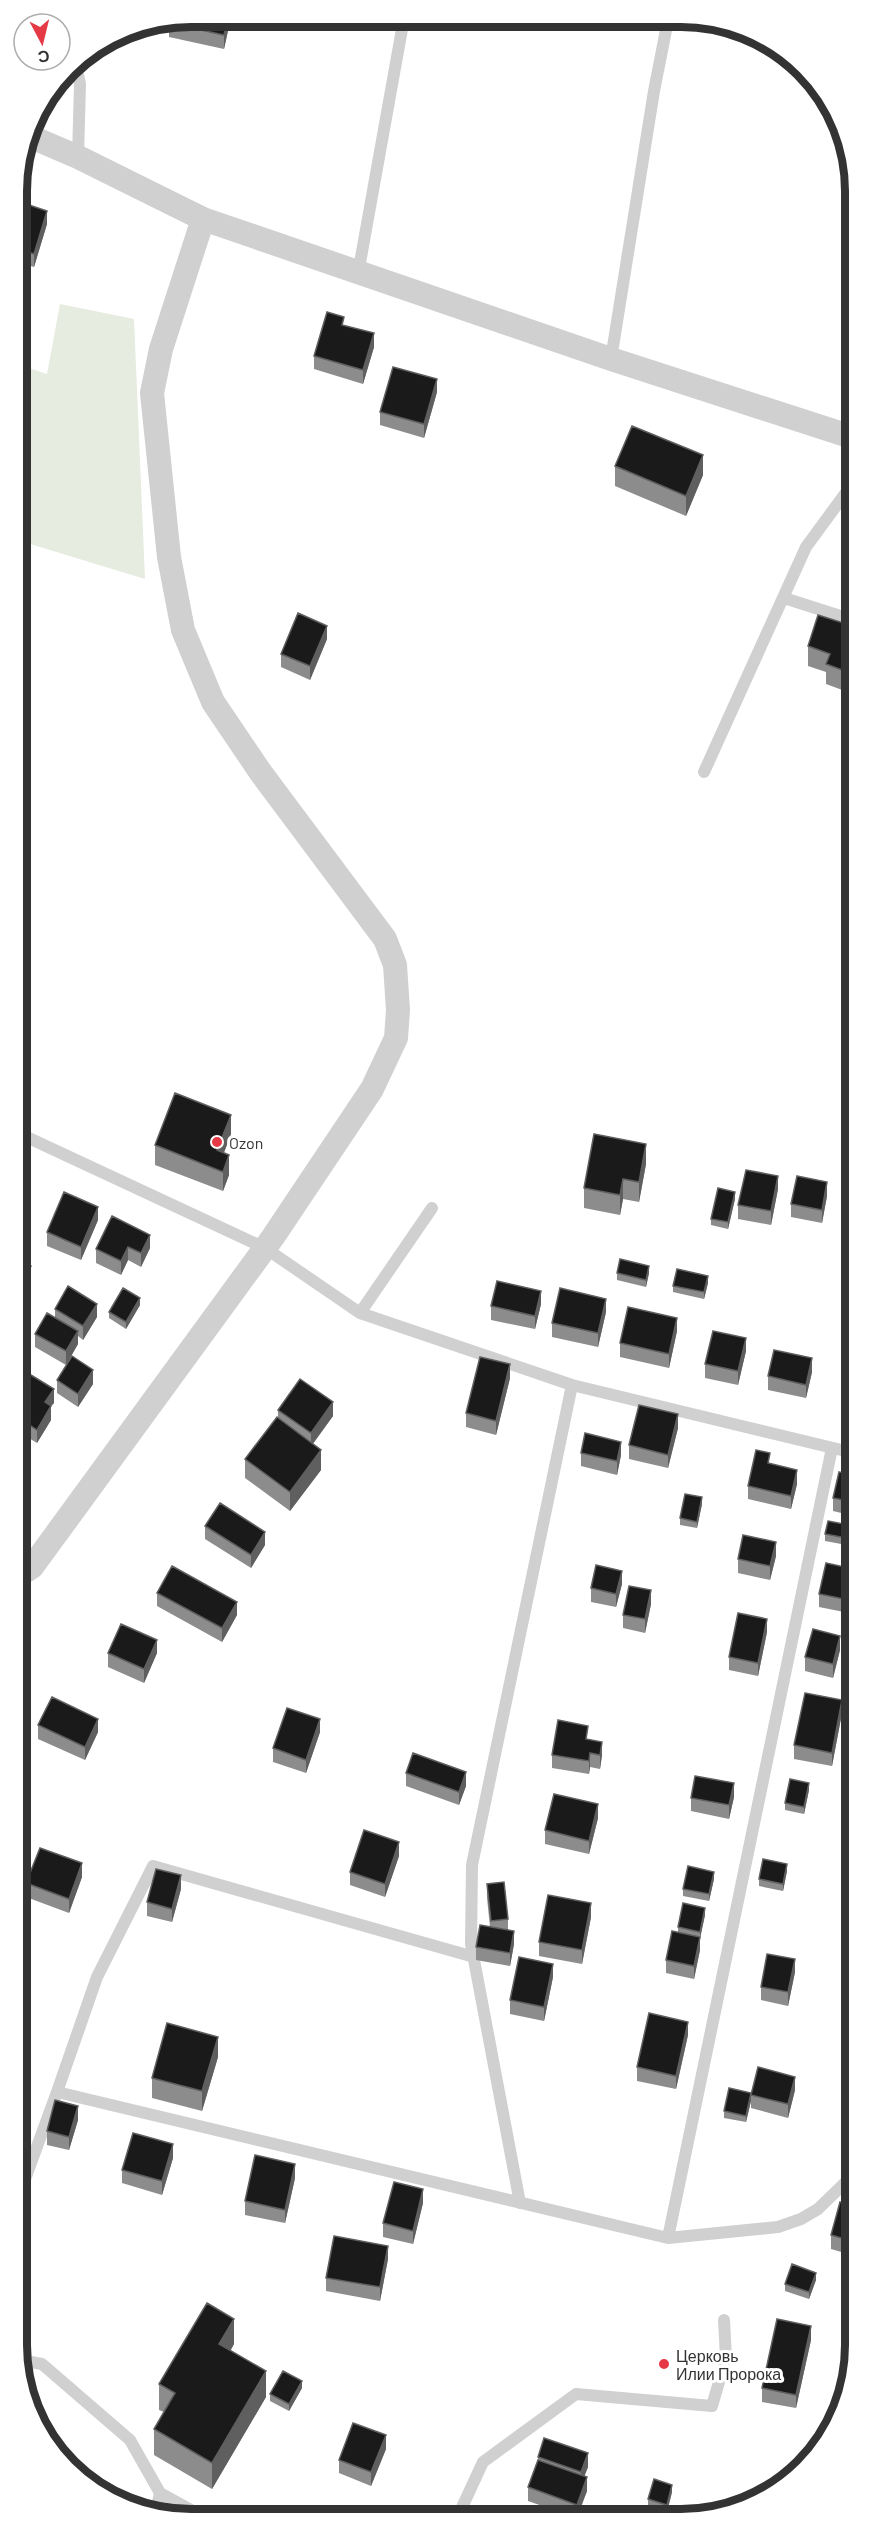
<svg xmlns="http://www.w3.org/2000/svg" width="872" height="2536" font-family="Barlow,sans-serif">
  <rect width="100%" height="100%" fill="#fff"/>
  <!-- green -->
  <path fill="#e6ecdf" d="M60,304L134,319L145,579L17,540V364L47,374Z"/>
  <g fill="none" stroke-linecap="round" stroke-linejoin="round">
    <!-- service -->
    <path stroke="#d0d0d0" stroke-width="12" d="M75,61L80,84L78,157
      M358,274L404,18
      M611,359L654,91L668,20
      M784,598L853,620
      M704,772L806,547L853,483
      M18,1133L265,1248L360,1313L572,1385L854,1453
      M360,1313L432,1208
      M57,2092L97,1977L153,1866L474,1957
      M20,2193L57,2092L668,2238L778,2227L801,2219L818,2209L855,2173
      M520,2203L471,1944L472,1865L572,1385
      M668,2238L832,1448
      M20,2360L42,2364L130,2440L160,2493L202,2516
      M155,2515L160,2493
      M458,2516L483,2462L576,2394L712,2406L726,2358L724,2320"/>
    <!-- minor -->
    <path stroke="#d0d0d0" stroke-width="24" d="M29,136L78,157L203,219L611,359L852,437
      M19,1575L32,1567L273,1237L372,1089L396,1038L398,1010L395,965L385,939L261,773L213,702L183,630L169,557L152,393L161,349L203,219"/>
  </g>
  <!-- wall -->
  <path fill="#8c8c8c" d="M231,17L224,49L169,37V23Z
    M17,201L47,224L34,267L17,262Z
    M344,325L374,347L363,384L314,369V356Z
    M437,392L424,438L380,425V412Z
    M615,466L703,475L686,516L615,486Z
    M853,626V678L850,677L845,691L826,684V672L808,666V646Z
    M327,639L310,680L281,667V654Z
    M231,1134L224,1153L229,1175L223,1191L155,1165V1145Z
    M646,1164L639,1202L623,1199L620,1215L584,1208V1188Z
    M778,1189L771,1225L738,1219V1205Z
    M827,1196L822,1223L791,1217V1204Z
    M735,1199L728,1229L711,1225V1219Z
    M112,1216L150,1248L141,1267L128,1260L121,1275L96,1263V1249Z
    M98,1220L81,1260L47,1246V1232Z
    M18,1260L31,1273L25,1284L18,1281Z
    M617,1273H649L646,1287L617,1280Z
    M708,1283L704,1299L673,1292V1286Z
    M541,1304L535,1329L491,1320V1306Z
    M140,1305L126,1329L109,1318V1312Z
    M55,1309L97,1317L83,1340L78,1336V1344L66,1365L35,1347V1334L55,1317Z
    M606,1312L598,1347L552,1337V1323Z
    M677,1331L669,1368L620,1357V1343Z
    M746,1351L738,1385L705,1378V1364Z
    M812,1372L806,1398L768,1390V1376Z
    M510,1378L496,1435L466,1427V1413Z
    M57,1380L93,1384L78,1407L57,1393Z
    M19,1384L54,1403L51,1406V1420L37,1443L19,1432Z
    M278,1410L333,1416L313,1444L321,1470L290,1511L245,1478V1459L278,1418Z
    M678,1428L668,1468L629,1459V1445Z
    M581,1453L621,1455L617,1475L581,1466Z
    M770,1464L797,1484L791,1509L748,1499V1486Z
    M854,1475V1516L833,1511V1498Z
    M702,1504L697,1528L680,1525V1518Z
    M205,1526L265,1545L251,1568L205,1539Z
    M854,1526V1538L852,1546L825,1541V1534Z
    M776,1556L770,1580L738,1573V1559Z
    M854,1569V1614L819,1607V1594Z
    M622,1584L616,1607L591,1602V1588Z
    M157,1593L237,1615L222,1642L157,1606Z
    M651,1604L645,1633L623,1628V1615Z
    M767,1632L758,1676L729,1670V1657Z
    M840,1650L833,1678L805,1671V1657Z
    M108,1653H157L144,1683L108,1667Z
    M842,1713L832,1766L794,1759V1745Z
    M38,1725L98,1732L85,1760L38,1739Z
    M320,1732L306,1773L273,1762V1748Z
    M588,1739L602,1755L600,1769L590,1767L589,1774L552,1768V1755Z
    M406,1773L466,1786L459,1805L406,1786Z
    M809,1790L804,1814L785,1810V1803Z
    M734,1797L729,1819L691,1811V1798Z
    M598,1818L589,1854L545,1844V1830Z
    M399,1856L385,1897L350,1885V1872Z
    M787,1871L783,1891L759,1886V1879Z
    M82,1877L69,1913L26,1897V1883Z
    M714,1879L709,1901L683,1896V1889Z
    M487,1884L508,1919V1930L514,1944L510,1966L476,1960V1947L490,1927L487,1898Z
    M181,1889L172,1922L147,1916V1902Z
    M705,1915L700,1937V1950L694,1979L666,1973V1960L678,1932V1927Z
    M591,1917L582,1964L539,1956V1942Z
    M795,1972L788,2006L761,2000V1987Z
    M553,1977L544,2021L510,2014V2000Z
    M688,2035L676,2089L637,2081V2067Z
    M218,2057L202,2111L152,2098V2078Z
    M855,2068V2101L850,2100V2086Z
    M795,2090L788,2118L751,2108V2101L746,2122L724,2118V2111L751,2093Z
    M78,2120L69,2150L47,2145V2131Z
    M173,2158L162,2195L122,2183V2170Z
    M295,2178L285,2223L245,2215V2201Z
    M423,2203L413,2244L383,2237V2223Z
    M855,2206V2256L831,2249V2235Z
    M388,2259L380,2301L326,2291V2278Z
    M816,2280L809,2299L785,2291V2284Z
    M811,2340L796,2408L762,2402V2388Z
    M234,2344L231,2350L266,2397L212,2489L154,2455V2429L164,2412L159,2410V2384Z
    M302,2388L289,2411L270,2401V2394Z
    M386,2449L371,2486L339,2473V2460Z
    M538,2457L588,2467L584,2476L587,2491L578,2516H571L528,2501V2487L538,2460Z
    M672,2492L667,2512L648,2506V2499Z"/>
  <!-- shaded-wall -->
  <path fill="#5f5f5f" d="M228,17H231L224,49V35Z
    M47,211V224L34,267V254Z
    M374,333V347L363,384V370Z
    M437,379V392L424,438V424Z
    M703,455V475L686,516V496Z
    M327,626V639L310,680V666Z
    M850,657V677L845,691V671Z
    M231,1115V1134L217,1170V1150Z
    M646,1144V1164L639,1202V1182Z
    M229,1155V1175L223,1191V1172Z
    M778,1176V1189L771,1225V1211Z
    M623,1179V1199L620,1215V1195Z
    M827,1182V1196L822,1223V1210Z
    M735,1192V1199L728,1229V1222Z
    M98,1207V1220L81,1260V1247Z
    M150,1235V1248L141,1267V1253Z
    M128,1247V1260L121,1275V1261Z
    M31,1266V1273L25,1284V1277Z
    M649,1266V1273L646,1287V1280Z
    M708,1276V1283L704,1299V1292Z
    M541,1291V1304L535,1329V1316Z
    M140,1298V1305L126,1329V1322Z
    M606,1299V1312L598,1347V1333Z
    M97,1304V1317L83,1340V1326Z
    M677,1318V1331L669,1368V1354Z
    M78,1331V1344L66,1365V1351Z
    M746,1338V1351L738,1385V1371Z
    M812,1358V1372L806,1398V1385Z
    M510,1364V1378L496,1435V1421Z
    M93,1370V1384L78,1407V1394Z
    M54,1389V1403L51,1406V1420L37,1443V1430L45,1402Z
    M333,1402V1416L311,1446V1433Z
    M678,1414V1428L668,1468V1455Z
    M621,1442V1455L617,1475V1461Z
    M321,1450V1470L290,1511V1492Z
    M797,1470V1484L791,1509V1496Z
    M702,1497V1504L697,1528V1522Z
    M265,1532V1545L251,1568V1555Z
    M776,1542V1556L770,1580V1566Z
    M622,1571V1584L616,1607V1594Z
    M651,1590V1604L645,1633V1619Z
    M237,1602V1615L222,1642V1628Z
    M767,1619V1632L758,1676V1663Z
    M840,1636V1650L833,1678V1664Z
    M157,1640V1653L144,1683V1669Z
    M842,1700V1713L832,1766V1753Z
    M98,1719V1732L85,1760V1747Z
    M320,1719V1732L306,1773V1760Z
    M602,1742V1755L600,1769V1755Z
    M590,1753V1767L589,1774V1761Z
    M466,1772V1786L459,1805V1792Z
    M734,1783V1797L729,1819V1805Z
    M809,1783V1790L804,1814V1807Z
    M598,1804V1818L589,1854V1841Z
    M399,1842V1856L385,1897V1884Z
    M82,1863V1877L69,1913V1899Z
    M787,1864V1871L783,1891V1884Z
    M714,1872V1879L709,1901V1894Z
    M181,1875V1889L172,1922V1909Z
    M591,1903V1917L582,1964V1950Z
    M705,1908V1915L700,1939V1932Z
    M514,1931V1944L510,1966V1953Z
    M700,1937V1950L694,1979V1966Z
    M25,1951V1965L19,1979V1966Z
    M795,1959V1972L788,2006V1992Z
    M553,1964V1977L544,2021V2007Z
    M688,2022V2035L676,2089V2076Z
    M218,2037V2057L202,2111V2091Z
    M795,2077V2090L788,2118V2104Z
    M751,2093V2101L746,2122V2116Z
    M78,2106V2120L69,2150V2137Z
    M173,2144V2158L162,2195V2181Z
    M295,2164V2178L285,2223V2210Z
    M423,2189V2203L413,2244V2231Z
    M388,2246V2259L380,2301V2287Z
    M816,2273V2280L809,2299V2292Z
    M234,2319V2344L219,2369V2344Z
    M811,2326V2340L796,2408V2395Z
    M266,2371V2397L212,2489V2463Z
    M302,2381V2388L289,2411V2404Z
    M386,2435V2449L371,2486V2472Z
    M588,2453V2467L581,2485V2472Z
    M587,2477V2491L577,2516V2505Z
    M672,2485V2492L667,2512V2505Z"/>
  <!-- building -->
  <path fill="#1a1a1a" stroke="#5f5f5f" stroke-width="1.5" d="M191,16L228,17L224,35L169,23V21Z
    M17,201L47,211L34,254L17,248Z
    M327,312L344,317L342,325L374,333L363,370L314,356Z
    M393,367L437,379L424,424L380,412Z
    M632,426L703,455L686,496L615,466Z
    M298,613L327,626L310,666L281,654Z
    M818,615L853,626V658L850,657L845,671L826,664L830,654L808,646Z
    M175,1093L231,1115L217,1150L229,1155L223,1172L155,1145Z
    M594,1134L646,1144L639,1182L623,1179L620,1195L584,1188Z
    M746,1170L778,1176L771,1211L738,1205Z
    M797,1176L827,1182L822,1210L791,1204Z
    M718,1188L735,1192L728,1222L711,1219Z
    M64,1192L98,1207L81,1247L47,1232Z
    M112,1216L150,1235L141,1253L128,1247L121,1261L96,1249Z
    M620,1259L649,1266L646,1280L617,1273Z
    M18,1260L31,1266L25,1277L18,1274Z
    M677,1269L708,1276L704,1292L673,1286Z
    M497,1281L541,1291L535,1316L491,1306Z
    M68,1286L97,1304L83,1326L55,1309Z
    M123,1288L140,1298L126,1322L109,1312Z
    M560,1288L606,1299L598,1333L552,1323Z
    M628,1307L677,1318L669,1354L620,1343Z
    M47,1313L78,1331L66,1351L35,1334Z
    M713,1331L746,1338L738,1371L705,1364Z
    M774,1350L812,1358L806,1385L768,1376Z
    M72,1356L93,1370L78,1394L57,1380Z
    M480,1357L510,1364L496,1421L466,1413Z
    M26,1372L54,1389L45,1402L51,1406L37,1430L19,1418V1384Z
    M300,1379L333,1402L311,1433L278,1410Z
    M639,1405L678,1414L668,1455L629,1445Z
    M277,1417L321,1450L290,1492L245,1459Z
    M585,1433L621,1442L617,1461L581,1453Z
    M756,1450L770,1453L768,1463L797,1470L791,1496L748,1486Z
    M839,1472L854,1475V1502L833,1498Z
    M685,1494L702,1497L697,1522L680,1518Z
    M220,1503L265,1532L251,1555L205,1526Z
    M828,1521L854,1526L852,1539L825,1534Z
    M743,1535L776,1542L770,1566L738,1559Z
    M826,1563L854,1569V1601L819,1594Z
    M596,1565L622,1571L616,1594L591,1588Z
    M172,1566L237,1602L222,1628L157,1593Z
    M629,1586L651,1590L645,1619L623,1615Z
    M738,1613L767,1619L758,1663L729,1657Z
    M121,1624L157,1640L144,1669L108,1653Z
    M813,1629L840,1636L833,1664L805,1657Z
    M805,1693L842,1700L832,1753L794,1745Z
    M52,1697L98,1719L85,1747L38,1725Z
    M287,1708L320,1719L306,1760L273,1748Z
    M558,1720L588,1726L586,1739L602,1742L600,1755L590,1753L589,1761L552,1755Z
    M413,1753L466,1772L459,1792L406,1773Z
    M695,1776L734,1783L729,1805L691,1798Z
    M790,1779L809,1783L804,1807L785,1803Z
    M554,1794L598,1804L589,1841L545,1830Z
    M364,1830L399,1842L385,1884L350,1872Z
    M40,1848L82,1863L69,1899L26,1883Z
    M763,1859L787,1864L783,1884L759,1879Z
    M688,1866L714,1872L709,1894L683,1889Z
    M156,1869L181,1875L172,1909L147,1902Z
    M504,1882L508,1919L491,1921L487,1884Z
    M548,1895L591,1903L582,1950L539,1942Z
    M683,1903L705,1908L700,1932L678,1927Z
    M480,1925L514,1931L510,1953L476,1947Z
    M672,1931L700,1937L694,1966L666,1960Z
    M19,1949L25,1951L19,1966Z
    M767,1954L795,1959L788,1992L761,1987Z
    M519,1957L553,1964L544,2007L510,2000Z
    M649,2013L688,2022L676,2076L637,2067Z
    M167,2023L218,2037L202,2091L152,2078Z
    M758,2067L795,2077L788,2104L751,2095Z
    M855,2068V2088L850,2086Z
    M729,2088L751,2093L746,2116L724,2111Z
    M55,2100L78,2106L69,2137L47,2131Z
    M133,2133L173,2144L162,2181L122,2170Z
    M255,2155L295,2164L285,2210L245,2201Z
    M394,2182L423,2189L413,2231L383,2223Z
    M840,2202L855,2206V2242L831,2235Z
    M334,2236L388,2246L380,2287L326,2278Z
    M792,2264L816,2273L809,2292L785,2284Z
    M207,2303L234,2319L219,2344L266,2371L212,2463L154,2429L175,2393L159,2384Z
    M777,2319L811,2326L796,2395L762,2388Z
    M283,2371L302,2381L289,2404L270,2394Z
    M353,2423L386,2435L371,2472L339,2460Z
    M544,2438L588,2453L581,2472L538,2457Z
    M538,2460L587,2477L577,2505L528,2487Z
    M654,2479L672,2485L667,2505L648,2499Z"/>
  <!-- markers -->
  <g fill="#e63946" stroke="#fff" stroke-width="2">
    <circle cx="217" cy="1142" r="6"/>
    <circle cx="664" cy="2364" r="6"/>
  </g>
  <g text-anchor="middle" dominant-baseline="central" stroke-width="6" stroke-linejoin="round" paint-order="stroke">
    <!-- poi labels -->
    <g font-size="16" fill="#333" stroke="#fff" text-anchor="start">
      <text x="229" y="1142">Ozon</text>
      <text x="676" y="2355">Церковь<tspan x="676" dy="18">Илии Пророка</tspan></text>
    </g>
  </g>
  <!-- crop -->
  <path d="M0 0H872V2536H0ZM191 27H681A164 164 0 0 1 845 191V2345A164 164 0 0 1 681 2509H191A164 164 0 0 1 27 2345V191A164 164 0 0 1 191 27Z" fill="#fff" fill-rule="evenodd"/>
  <path fill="none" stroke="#333" stroke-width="8" d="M191 27H681A164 164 0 0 1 845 191V2345A164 164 0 0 1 681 2509H191A164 164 0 0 1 27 2345V191A164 164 0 0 1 191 27Z"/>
  <!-- north arrow -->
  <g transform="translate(42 42) rotate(173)"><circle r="28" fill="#ffffff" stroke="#adadad" stroke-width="1.5"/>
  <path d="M0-4.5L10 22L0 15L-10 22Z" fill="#e63946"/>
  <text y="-9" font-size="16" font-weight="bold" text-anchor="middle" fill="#333333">С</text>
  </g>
</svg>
